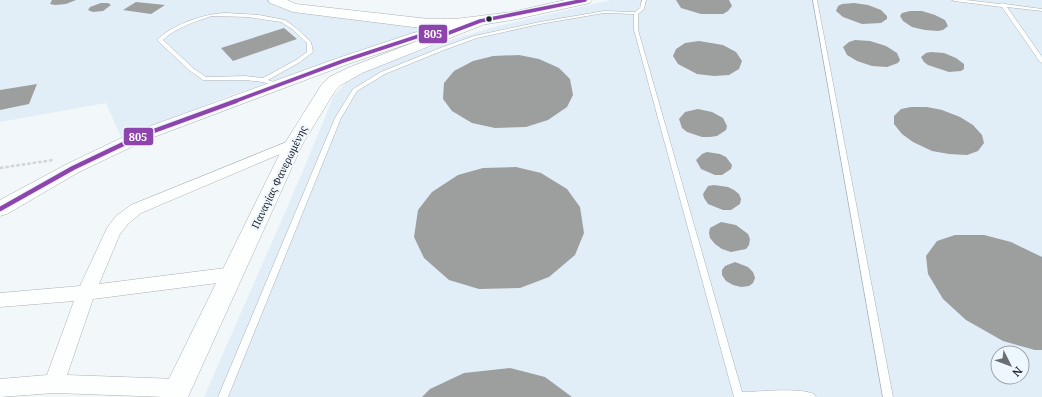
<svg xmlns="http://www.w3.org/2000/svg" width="1042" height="397" font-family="'Noto Serif',serif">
  <rect width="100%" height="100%" fill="#f2f7fa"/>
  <!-- built -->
  <path fill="#e2eef7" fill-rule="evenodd" d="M0,0H269L288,10L427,28L223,98L122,139L106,103L0,122Z
    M611,0H1042V397H204L300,178L334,95L347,82L368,70L450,40L498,26ZM998,353H1022V377H998Z"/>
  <!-- building -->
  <path fill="#9d9e9e" d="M52,0H76L66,4L55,5L50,4Z
    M676,0H729L732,6L728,11L723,14H701L681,8Z
    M136,2L165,5L151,14L123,10Z
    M101,3H108L111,5L103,11L93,12L88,10L90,7Z
    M854,3L868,5L881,10L887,16V19L881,23L862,24L843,17L836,11L838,6L842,4Z
    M910,11H922L935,15L945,20L948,26L943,30L938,31L925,30L912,27L903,21L900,16L902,13Z
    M284,28L297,39L233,61L221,48Z
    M855,40L870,41L886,46L897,53L900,60L898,63L887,67L872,66L857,61L847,55L843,47L849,42Z
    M699,41L723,45L736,52L742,61L739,69L729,75L714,76L697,74L678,64L673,56L676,49L685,43Z
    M931,52L944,53L956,58L964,64V69L961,71L949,72L928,65L924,62L921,57L926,53Z
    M519,55L539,59L559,68L570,79L573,95L567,107L548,120L526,127L495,128L472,123L452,111L443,99L444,83L454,71L473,61L493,56Z
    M37,84L29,104L0,110V90Z
    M911,107H927L942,110L960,117L973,125L982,135L984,143L978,151L967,155L949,154L932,151L913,142L902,134L894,124V116L901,109Z
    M698,109L712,112L723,118L727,126L726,130L717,136L710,137H702L687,132L682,128L679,119L685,112Z
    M707,152L720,154L726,157L732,165L731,169L722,175H715L701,169L696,160L702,154Z
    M516,167L541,173L567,189L580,207L584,233L575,255L549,277L520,288L479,289L449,280L424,258L414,237L418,210L432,192L458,175L483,168Z
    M714,185L728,187L734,190L739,194L741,199L740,204L731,210H723L708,204L704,198L703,194L708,186Z
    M721,222L736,225L748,234L750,239L749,245L746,249L731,252L722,249L715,244L710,238L709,233L710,228Z
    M955,235H984L1011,242L1042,257V350H1035L1003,341L966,320L943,299L928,274L926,256L937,241Z
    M735,262L748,267L753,272L755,278L753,283L749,286L741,287L733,285L726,281L722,275V270L725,266Z
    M510,368L545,377L572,397H422L430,389L464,373Z"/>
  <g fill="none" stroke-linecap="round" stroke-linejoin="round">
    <!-- service casing -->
    <g stroke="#adb1b4" stroke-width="1">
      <path id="service" d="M642,0H646L644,9L638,14V30L742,392C762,392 797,387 814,394L816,397H734L634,30V14L604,13L540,24L477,38L444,50L385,74L357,91L341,118L228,397H218L335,118L353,89L381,72L440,48L474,36L540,22L604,11L635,12L640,8Z
        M813,0H817L893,397H883Z
        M952,0H966L1000,4L1002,3L1005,4L1042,9V11L1007,7L1042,57V63L1040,62L1002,7L954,1Z
        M226,13L259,15L285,20L295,27L311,42L313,52L300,62L268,80L280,84L281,85L278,87L263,82L245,80H203L189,70L157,40C171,25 206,13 226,13ZM212,16L248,17L281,22L292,29L307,43V52L296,60L263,78L245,76L206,77L193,68L163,40C175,28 196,21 212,16Z"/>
    </g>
    <!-- minor casing -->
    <g stroke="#adb1b4" stroke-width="1">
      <path id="minor" d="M294,139L299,140L301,143L299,146L141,213L128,224L120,234L99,284L233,267L239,269L242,274L239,279L233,281L93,299L67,375L178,379L185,381L188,388L185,395L179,397H167L54,393L0,397V379L47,375L74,301L0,307V293L80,286L107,228L116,216L131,205Z"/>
    </g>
    <!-- tertiary casing -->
    <g stroke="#adb1b4" stroke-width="1">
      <path id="tertiary" d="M431,29L451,31L453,34L451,37C441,39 432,37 422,39L348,64L146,140L79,172L7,214L0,216V200L67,164L134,132L338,58L413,33Z"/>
    </g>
    <!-- secondary casing -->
    <g stroke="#adb1b4" stroke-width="1">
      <path id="secondary" d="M480,17L485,18L487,21L485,24L362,73L341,85L335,91L303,143L188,397H160L285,143L322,84L329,77L350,67Z"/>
    </g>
    <!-- trunk casing -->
    <g stroke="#adb1b4" stroke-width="1">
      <path id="trunk" d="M268,0H287L296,4L429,19H455L512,12L565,0H592L590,3L512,20L455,29H429L293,12L270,3Z"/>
    </g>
    <!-- path -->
    <path stroke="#d3d4d5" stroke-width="2.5" stroke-dasharray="3.5 2" stroke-linecap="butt" d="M0,168L53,160"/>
    <!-- service -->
    <use href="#service" fill="#fdfefe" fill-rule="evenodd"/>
    <!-- minor -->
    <use href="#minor" fill="#fdfefe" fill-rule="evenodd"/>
    <!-- tertiary -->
    <use href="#tertiary" fill="#fdfefe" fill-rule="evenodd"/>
    <!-- secondary -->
    <use href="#secondary" fill="#fdfefe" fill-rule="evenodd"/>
    <!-- trunk -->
    <use href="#trunk" fill="#fdfefe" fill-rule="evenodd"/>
    <!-- bus-1-far1 casing -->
    <g stroke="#eff7fe" stroke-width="5.5">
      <path id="bus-1-far1" d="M233,102L343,61L425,34H446L480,21L585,0"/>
    </g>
    <!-- bus-1 casing -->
    <g stroke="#eff7fe" stroke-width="8">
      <path id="bus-1" d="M0,209L73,168L140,136L236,101"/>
    </g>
    <!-- bus-1-far1 -->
    <use href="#bus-1-far1" stroke="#8e44ad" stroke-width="3.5"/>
    <!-- bus-1 -->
    <use href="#bus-1" stroke="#8e44ad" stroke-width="4.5"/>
  </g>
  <!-- markers -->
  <circle fill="#212528" stroke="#eff7fe" stroke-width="1.5" cx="489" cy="19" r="3.5"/>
  <g text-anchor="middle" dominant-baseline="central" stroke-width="4" stroke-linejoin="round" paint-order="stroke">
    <!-- street labels -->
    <g font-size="10" fill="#212528" stroke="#eff7fe">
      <text transform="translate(279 177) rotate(-64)">Παναγίας Φανερωμένης</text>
    </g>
  </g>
  <g stroke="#eff7fe" stroke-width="1.5">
    <rect x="418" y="24" width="30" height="20" rx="4" fill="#8e44ad"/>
    <rect x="123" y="127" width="31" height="19" rx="4" fill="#8e44ad"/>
  </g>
  <g font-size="11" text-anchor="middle" font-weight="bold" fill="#fff">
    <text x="433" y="38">805</text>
    <text x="138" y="141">805</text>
  </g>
  <!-- north arrow -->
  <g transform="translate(1010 365) rotate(132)"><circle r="19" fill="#eff7fe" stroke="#9da3a8"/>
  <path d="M0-3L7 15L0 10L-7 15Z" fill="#6a6e72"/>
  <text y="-6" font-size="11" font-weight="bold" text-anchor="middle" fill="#212528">N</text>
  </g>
</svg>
